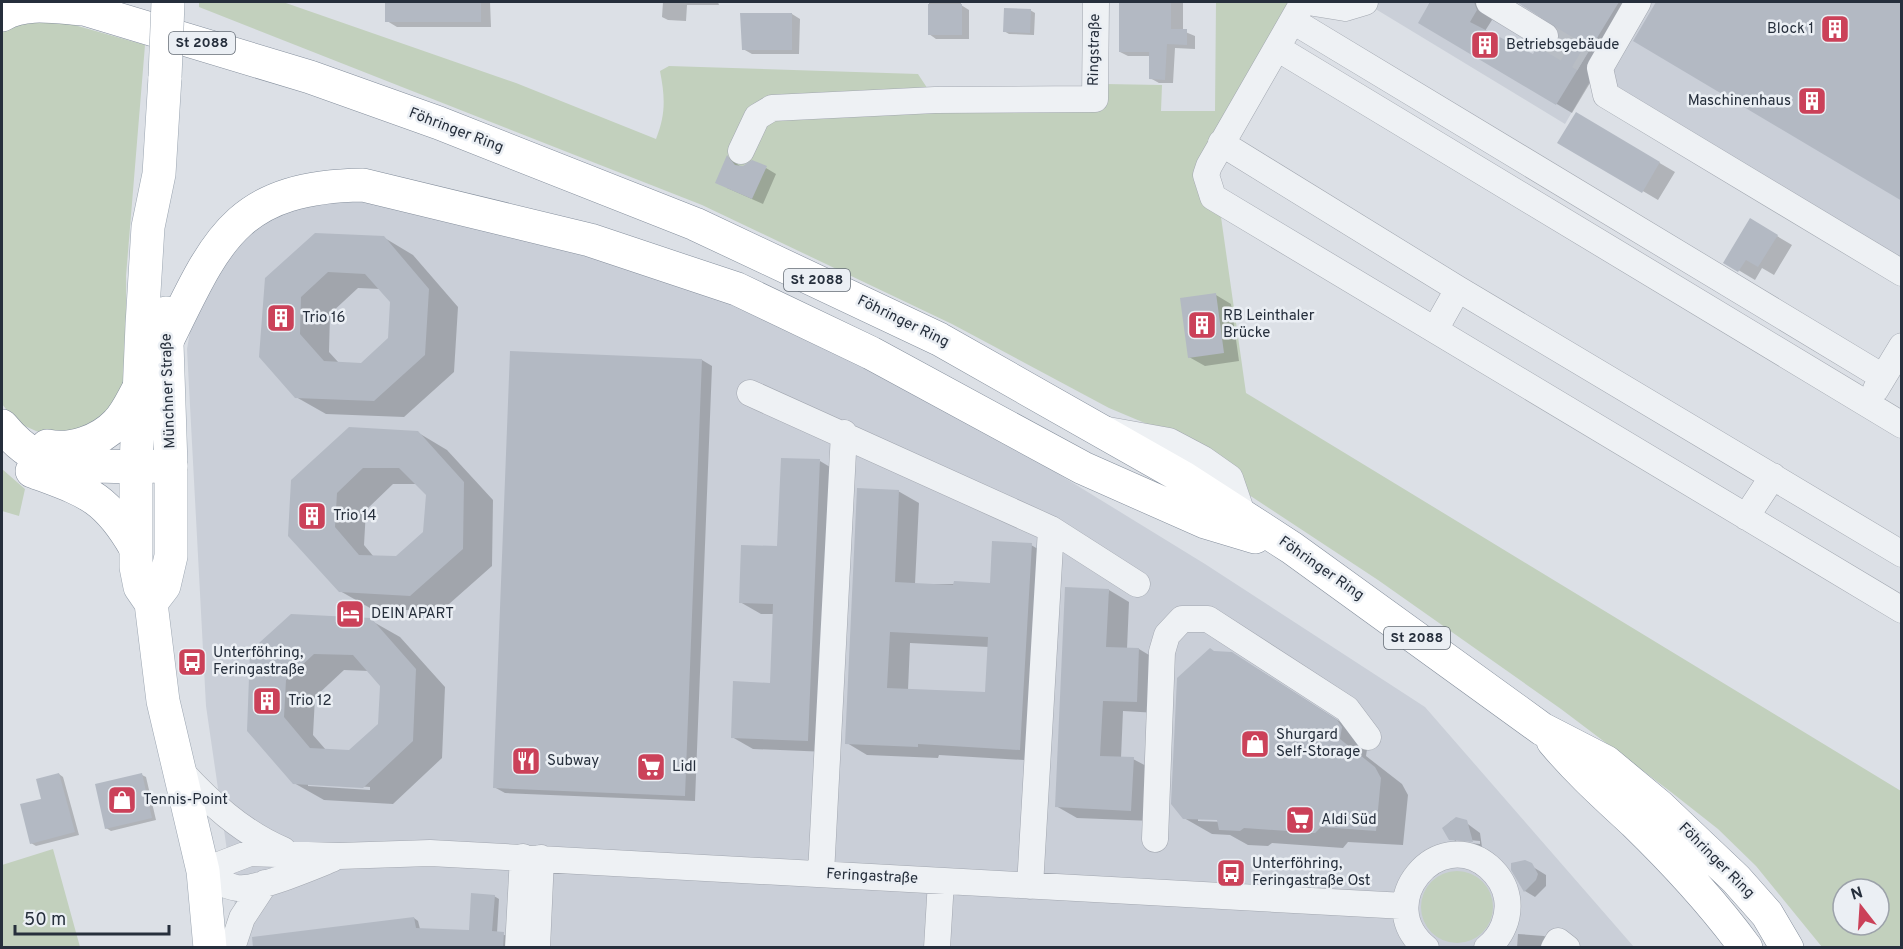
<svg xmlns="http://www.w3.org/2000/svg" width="1903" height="949" font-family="Overpass,sans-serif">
  <rect width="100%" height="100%" fill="#dce0e6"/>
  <!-- built -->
  <path fill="#cacfd8" d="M1321,2H1901V271L1590,81L1565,124L1364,2Z
    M363,192L733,297L876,362L1205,564L1425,707L1634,947H241L206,706L187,349L196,297L257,215Z"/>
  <!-- green -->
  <path fill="#c2d0bd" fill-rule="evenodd" d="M199,2H283L516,83L656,139C666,114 665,97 660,71L669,66L918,74L935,100L1049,101L1105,84L1162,85L1161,111H1215L1216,2H1296L1199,167L1220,210L1246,393L1901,791V947H1822L1756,866L1718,829L1671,792L1561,709L1378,580L1240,489L1171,434L1109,408L952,324L702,205L199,7ZM1843,889H1879V925H1843Z
    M46,17L145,45L126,276L127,376L102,423L60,437L36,431L16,422L2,404V25Z
    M2,469L25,489L19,516L2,511Z
    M53,849L80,947H2V865Z
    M1421 907a36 36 0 1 1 72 0a36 36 0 1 1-72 0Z"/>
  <!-- shadow -->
  <path fill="#0003" fill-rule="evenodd" d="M386,2H490L491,27H397L387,21Z
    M663,2H718L719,5H687L686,21L668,20L662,17Z
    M929,2H961V5L969,10V39H936L929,34Z
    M1151,2H1183V31L1195,36V49L1175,48L1173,83H1159L1150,78L1151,56H1128L1120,52Z
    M1430,2H1493L1489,12L1492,20L1485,31L1533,56L1559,45L1562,36L1554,22L1519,2L1638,3L1572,113L1420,23Z
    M1658,2H1902V199L1635,41Z
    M1030,10L1035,13L1034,35L1009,34L1004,31Z
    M792,14L800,19L799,54H752L743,49Z
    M1576,114L1675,172L1658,200L1560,142Z
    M728,157L741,167L766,168L776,174L763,204L727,188Z
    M1750,220L1792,245L1774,275L1762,268L1755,280L1725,262Z
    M315,234L383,237L413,255L458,307L454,372L404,417L326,414L296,397L261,356ZM358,288L381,289L391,301L390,339L362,364L339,363L329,352L330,314Z
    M1216,295L1231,304L1239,361L1205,366L1189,357Z
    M702,360L712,366L695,801L505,793L494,787Z
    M417,432L447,450L493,500L492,566L440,612L370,608L340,591L293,480ZM393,484H417L427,494L424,533L396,557H374L364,545L366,510Z
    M820,461L840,473L828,752L753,749L732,737L771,684L774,614H761L740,602L779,547Z
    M898,491L919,503L915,584H991L1031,545L1052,557L1040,761L939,755L938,758L867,755L847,743ZM910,643L989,647L986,693L908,690Z
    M1109,590L1129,602L1127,649H1139L1159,661L1157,713L1123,711L1121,758L1133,759L1154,770L1152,821L1077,818L1056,806Z
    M370,620L400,637L445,687L442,758L393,804L324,800L294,783L252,651ZM344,670L369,671L382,685L380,725L350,752L326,750L313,735L315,697ZM308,783L370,787V790L308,786Z
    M1217,653L1259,670L1364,737L1368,743L1366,756L1402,784L1408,795L1403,845L1348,842L1343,848L1272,843L1268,846L1248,845L1230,835L1212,834L1184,818ZM1198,818L1225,819V822L1198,821Z
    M59,774L63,777L79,835L36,846L31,843L43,800Z
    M142,775L146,777L156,820L111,831L106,828Z
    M1461,819L1480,833L1482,847L1462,845L1457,842L1480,844V841L1456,839V842L1444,828L1451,821Z
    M1525,862L1546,875V886L1535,897L1525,891L1513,870Z
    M494,896L499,899L497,933L508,936L507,948H276L414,918L418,921L420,929L470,931Z
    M1518,934L1544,936L1559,944L1558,948H1517Z"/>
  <!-- building -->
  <path fill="#b3b9c3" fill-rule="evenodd" d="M385,2H481V22H385Z
    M1171,2V29H1187V45L1167,44L1165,80L1149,79V52H1119V3Z
    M1430,2H1474L1477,10L1470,22L1533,54L1536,48L1545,51L1557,44L1558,29L1517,2H1619L1556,105L1418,23Z
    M1656,2H1902V201L1633,41Z
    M928,4H962V35H928Z
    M1004,8L1031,9L1030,33L1003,32Z
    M740,13H792V50H742Z
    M1576,112L1660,162L1642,193L1557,143Z
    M727,155L735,165L743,166L752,160L767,166L752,199L715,183Z
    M1750,218L1778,235L1758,267L1746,260L1738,272L1723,263Z
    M315,233L384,236L429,289L425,355L374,401L295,398L259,357L265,278ZM328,272L365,274L390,302L388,338L361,363L324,361L300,334L301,297Z
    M1216,293L1224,353L1188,358L1180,298Z
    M510,351L702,359L685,796L493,788Z
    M349,427L418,431L464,482L463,549L410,596L339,592L288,536L291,480ZM363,468H399L426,495L423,532L396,556L359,555L335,527L337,493Z
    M781,458L820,459L808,741L731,738L733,681L770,683L773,604L739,603L741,545L777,546Z
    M857,488L899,490L895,582L953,585L954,581L990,583L992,541L1032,543L1020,750L918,744V747L845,744ZM890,632L988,637L985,692L887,688Z
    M1065,587L1109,589L1106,647L1139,648L1137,702L1103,701L1100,756L1134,757L1131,811L1055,807Z
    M291,614L371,618L416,669L413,741L363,788L293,784L247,731L250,651ZM314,654L353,655L380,686L378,724L349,750L310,748L284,717L286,680Z
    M1210,648L1214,651L1232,652L1337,720L1342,727L1340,739L1375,767L1381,778L1376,831L1321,827L1315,833L1244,828L1240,831L1219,830L1217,820L1183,819L1171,804L1177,678Z
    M59,773L75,832L30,844L20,804L41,799L36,779Z
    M142,773L152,818L105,829L95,784Z
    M1456,817L1467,820L1473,842L1449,840L1442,828Z
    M1525,860L1532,863L1538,874L1536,880L1524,892L1511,870V863Z
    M471,893L495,895L492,931L504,932L503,948H253L252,937L414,917L416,928L469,930Z"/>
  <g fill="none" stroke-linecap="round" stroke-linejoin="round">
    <!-- minor-tunnel -->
    <path stroke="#b8bdc4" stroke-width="26" stroke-dasharray="26 13" stroke-linecap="butt" d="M1545,36L1584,59"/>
    <!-- minor casing -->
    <g stroke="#a2a7b0" stroke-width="27">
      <path id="minor" d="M1365,2L1345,8L1308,2L1302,4L1209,166L1206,175L1213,197L1902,610
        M1489,2L1545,36
        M1638,2L1600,68L1606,95L1902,273
        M1293,21L1883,377
        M1277,48L1902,425
        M1221,143L1458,289L1902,554
        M741,151L757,117L772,108L935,100L1095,99L1096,2
        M1435,330L1458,289
        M1876,389L1902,346
        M750,393L1051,529L1137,584
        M1108,430L1169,441L1203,459L1230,478L1243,516
        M1746,517L1773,476
        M178,768C209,802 241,832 283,850
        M1155,839L1162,652L1167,635L1182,619H1208L1347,709L1368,737
        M203,871L250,853L339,856L430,853L1405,906
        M203,871C214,879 224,886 237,888C256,891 312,867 332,859
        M821,874L844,433
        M1030,886L1051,529
        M232,948L242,918L265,883
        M518,948L523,857
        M537,948L541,858
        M937,948L941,881
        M1426,948C1371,903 1438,824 1489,867C1498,875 1505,886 1507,898C1510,917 1502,936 1487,948
        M1554,948L1558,941L1567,948"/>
    </g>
    <!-- major casing -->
    <g stroke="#9ba5b1" stroke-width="34">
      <path id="major" d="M165,77L159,174L148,227L142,325L136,466V567L140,587L151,603L163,701L203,871L210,948
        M151,603L164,586L171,556V466L166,313"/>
    </g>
    <!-- highway casing -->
    <g stroke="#848e9c" stroke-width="34">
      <path id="highway" d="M61,2L310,77L439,123L695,224L939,339L1184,478L1292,548L1542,729L1606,762L1659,806L1736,879L1767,914L1787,948
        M2,15C24,1 56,7 82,9
        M167,341C217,239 236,187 363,185L590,240L737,289L871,353L1083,468L1205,522L1255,537
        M2,426C12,438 23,449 37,456C61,470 142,466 171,466
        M47,446C71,451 100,441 117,423C127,413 133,398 140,386
        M32,471C85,491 105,495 135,547
        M1553,741C1579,772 1606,796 1635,823C1674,861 1713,903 1746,948"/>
    </g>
    <!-- minor -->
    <use href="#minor" stroke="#eef1f4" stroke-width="26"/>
    <!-- major -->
    <use href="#major" stroke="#fff" stroke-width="33"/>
    <!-- highway -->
    <use href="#highway" stroke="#fff" stroke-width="33"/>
    <!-- major-bridge casing -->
    <g stroke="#9ba5b1" stroke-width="34" stroke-linecap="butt">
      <path id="major-bridge" d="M165,77L168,2"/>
    </g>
    <!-- major-bridge -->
    <use href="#major-bridge" stroke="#fff" stroke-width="33"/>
  </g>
  <!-- icons -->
  <defs>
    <g id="building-square" transform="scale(1.5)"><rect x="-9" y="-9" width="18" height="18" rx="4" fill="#cb4159" stroke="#ebeff4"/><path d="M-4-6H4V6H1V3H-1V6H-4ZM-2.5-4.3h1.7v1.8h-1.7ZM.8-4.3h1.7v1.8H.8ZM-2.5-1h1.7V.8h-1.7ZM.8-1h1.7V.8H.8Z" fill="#fff"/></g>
    <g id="hotel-square" transform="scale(1.5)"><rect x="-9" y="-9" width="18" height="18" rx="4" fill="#cb4159" stroke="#ebeff4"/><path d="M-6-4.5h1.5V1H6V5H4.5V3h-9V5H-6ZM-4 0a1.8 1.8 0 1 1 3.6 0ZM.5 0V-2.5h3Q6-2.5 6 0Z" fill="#fff"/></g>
    <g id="bus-square" transform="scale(1.5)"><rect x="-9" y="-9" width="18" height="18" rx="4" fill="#cb4159" stroke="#ebeff4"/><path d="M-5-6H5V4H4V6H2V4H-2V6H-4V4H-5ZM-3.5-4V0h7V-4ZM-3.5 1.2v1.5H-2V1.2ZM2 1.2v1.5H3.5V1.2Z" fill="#fff"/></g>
    <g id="shop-square" transform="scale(1.5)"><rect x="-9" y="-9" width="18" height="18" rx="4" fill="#cb4159" stroke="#ebeff4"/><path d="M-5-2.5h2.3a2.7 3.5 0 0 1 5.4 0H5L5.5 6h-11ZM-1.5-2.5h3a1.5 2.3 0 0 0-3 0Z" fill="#fff"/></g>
    <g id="restaurant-square" transform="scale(1.5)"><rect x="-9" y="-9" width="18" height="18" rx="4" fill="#cb4159" stroke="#ebeff4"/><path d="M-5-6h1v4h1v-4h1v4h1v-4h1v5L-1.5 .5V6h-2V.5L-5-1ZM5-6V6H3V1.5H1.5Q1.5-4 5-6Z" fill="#fff"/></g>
    <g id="supermarket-square" transform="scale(1.5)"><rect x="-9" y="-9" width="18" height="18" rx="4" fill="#cb4159" stroke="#ebeff4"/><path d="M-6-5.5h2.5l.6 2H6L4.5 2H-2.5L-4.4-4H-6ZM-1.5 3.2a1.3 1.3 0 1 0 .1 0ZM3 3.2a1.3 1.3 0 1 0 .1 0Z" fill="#fff"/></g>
  </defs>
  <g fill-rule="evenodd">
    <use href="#building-square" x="1835" y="29"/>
    <use href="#building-square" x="1485" y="45"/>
    <use href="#building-square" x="1812" y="101"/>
    <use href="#building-square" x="281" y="318"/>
    <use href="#building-square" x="1202" y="325"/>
    <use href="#building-square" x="312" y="516"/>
    <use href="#hotel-square" x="350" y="614"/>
    <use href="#bus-square" x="192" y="662"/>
    <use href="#building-square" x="267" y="701"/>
    <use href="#shop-square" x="1255" y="744"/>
    <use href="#restaurant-square" x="526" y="761"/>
    <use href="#supermarket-square" x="651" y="767"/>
    <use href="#shop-square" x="122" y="800"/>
    <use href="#supermarket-square" x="1300" y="820"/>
    <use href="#bus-square" x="1231" y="873"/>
  </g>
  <g text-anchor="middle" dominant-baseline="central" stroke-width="5" stroke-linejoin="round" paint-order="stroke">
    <!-- shield labels -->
    <g fill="#ebeff4" stroke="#616973" stroke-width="1.5">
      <rect x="169" y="32" width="66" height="22" rx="4.5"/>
      <rect x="784" y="269" width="66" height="22" rx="4.5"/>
      <rect x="1384" y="627" width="66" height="22" rx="4.5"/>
    </g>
    <g font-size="14" font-weight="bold" fill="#262f3c">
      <text x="202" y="43">St 2088</text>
      <text x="817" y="280">St 2088</text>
      <text x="1417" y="638">St 2088</text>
    </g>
    <!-- poi labels -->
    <g font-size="15" fill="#262f3c" stroke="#ebeff4" text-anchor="start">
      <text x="1814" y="29" text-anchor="end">Block 1</text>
      <text x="1506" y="45">Betriebsgebäude</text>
      <text x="1791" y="101" text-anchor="end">Maschinenhaus</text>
      <text x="1223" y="316">RB Leinthaler<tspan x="1223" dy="17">Brücke</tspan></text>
      <text x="302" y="318">Trio 16</text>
      <text x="333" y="516">Trio 14</text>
      <text x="371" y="614">DEIN APART</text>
      <text x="213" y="653">Unterföhring,<tspan x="213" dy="17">Feringastraße</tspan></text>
      <text x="288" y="701">Trio 12</text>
      <text x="1276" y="735">Shurgard<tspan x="1276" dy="17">Self-Storage</tspan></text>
      <text x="547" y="761">Subway</text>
      <text x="672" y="767">Lidl</text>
      <text x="143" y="800">Tennis-Point</text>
      <text x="1321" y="820">Aldi Süd</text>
      <text x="1252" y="864">Unterföhring,<tspan x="1252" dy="17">Feringastraße Ost</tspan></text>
    </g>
    <!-- street labels -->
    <g font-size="15" fill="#262f3c" stroke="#ebeff4">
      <text transform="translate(1095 50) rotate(-89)">Ringstraße</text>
      <text transform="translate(456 131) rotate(21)">Föhringer Ring</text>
      <text transform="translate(903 322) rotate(26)">Föhringer Ring</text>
      <text transform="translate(169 391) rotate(-92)">Münchner Straße</text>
      <text transform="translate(1321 569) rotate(35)">Föhringer Ring</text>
      <text transform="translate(1716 861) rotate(45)">Föhringer Ring</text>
      <text transform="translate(872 877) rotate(3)">Feringastraße</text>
    </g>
  </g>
  <!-- border -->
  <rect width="1903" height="949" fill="none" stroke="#262f3c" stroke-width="6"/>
  <!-- north arrow -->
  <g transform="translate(1861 907) rotate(343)"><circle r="28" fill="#ebeff4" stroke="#9ca2aa" stroke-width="1.5"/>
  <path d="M0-4.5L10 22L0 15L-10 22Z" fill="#cb4159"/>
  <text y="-9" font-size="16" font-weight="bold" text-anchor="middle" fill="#262f3c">N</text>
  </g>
  <!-- scale -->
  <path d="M15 925v9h154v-9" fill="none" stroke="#262f3c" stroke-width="3"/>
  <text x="24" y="925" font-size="18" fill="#262f3c" stroke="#ebeff4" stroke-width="4.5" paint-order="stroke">50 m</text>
</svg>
